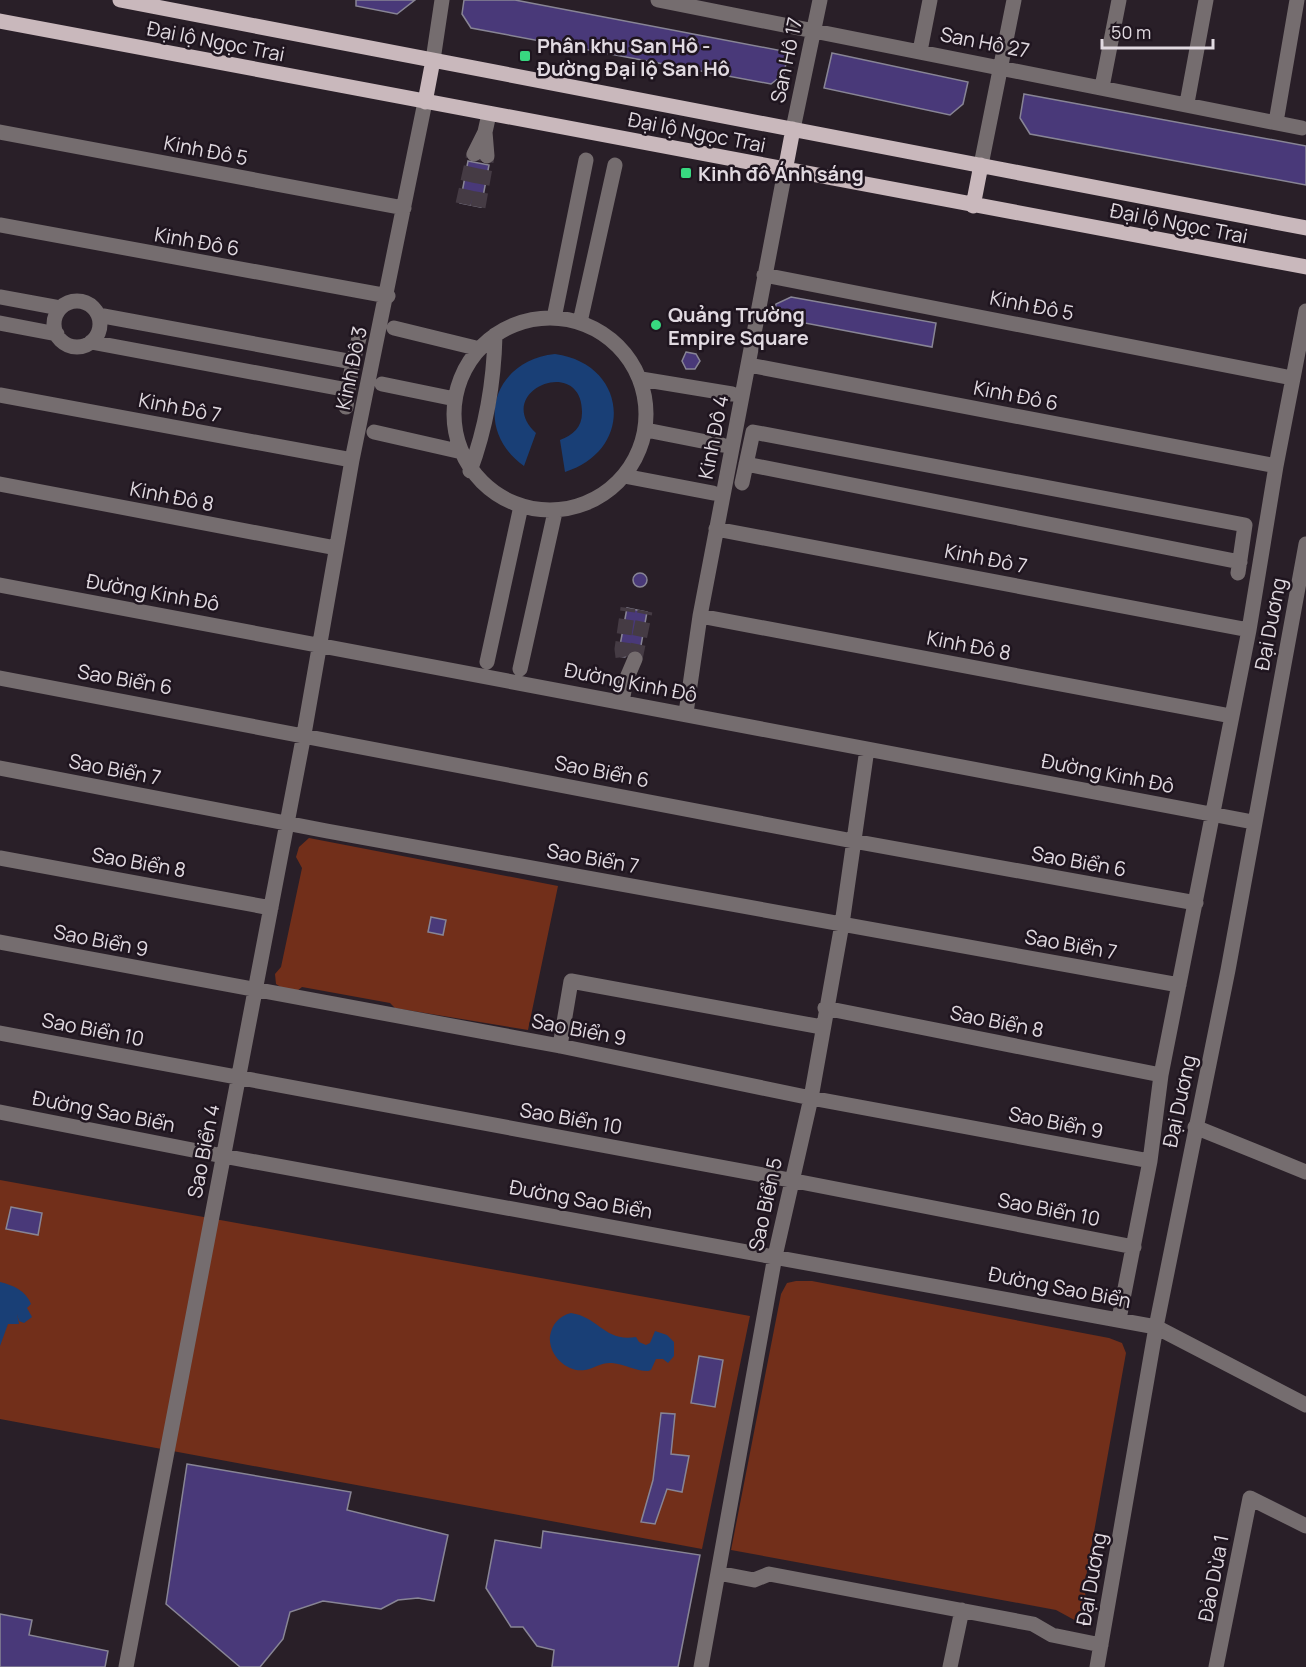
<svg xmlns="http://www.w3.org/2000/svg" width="1306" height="1667" font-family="Manrope,sans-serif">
  <rect width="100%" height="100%" fill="#291f28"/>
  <!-- green -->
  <path fill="#722f1a" d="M309,838L558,886L528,1030L395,1008L390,1003L302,987L297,991L282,988L276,984L275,974L281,967L302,868L296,857L299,847Z
    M0,1180L750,1316L702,1549L0,1419Z
    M796,1281H812L1109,1338L1122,1343L1126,1353L1084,1588L1087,1603L1080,1623L1056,1610L731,1550L781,1294L787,1283Z"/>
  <!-- water -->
  <path fill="#193f76" d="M555,354C628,364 635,450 565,472L560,440C573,435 582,427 582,413C583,353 491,391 536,433L524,466C472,429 493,360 555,354Z
    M0,1282C13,1285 26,1291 31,1304L27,1308L32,1317L24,1323L19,1321L17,1314L19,1324H8L0,1346Z
    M571,1313C599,1317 604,1342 636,1337L639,1342L646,1345L650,1343L655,1331L667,1335L674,1342V1356L668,1363L663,1359H656L651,1370L648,1371C635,1371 625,1364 612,1363C602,1362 595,1368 585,1370C567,1373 548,1355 550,1336C552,1324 559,1316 571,1313Z"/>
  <!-- building -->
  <path fill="#493979" stroke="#888595" stroke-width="1.5" d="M356,0H415L397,14L356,6Z
    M464,0H515L788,52L784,74L771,84L471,28L462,14Z
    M832,53L968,82L963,104L950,115L824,88Z
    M1024,94L1306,146V185L1030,134L1020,118Z
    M468,161L489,165L481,207L460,203Z
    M791,297L936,323L932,347L773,317L776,304Z
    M686,352L696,354L700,361L695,369H686L682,361Z
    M633 580a7 7 0 1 1 14 0a7 7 0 1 1-14 0Z
    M627,608L647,612L640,651H630L625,657L618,656Z
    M431,917L446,920L443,935L428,932Z
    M11,1207L42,1213L38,1235L6,1229Z
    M699,1356L723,1360L715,1407L691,1403Z
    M661,1413L675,1414L671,1454L689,1456L682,1492L667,1489L655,1524L641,1522L653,1480Z
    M187,1464L351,1492L347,1510L448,1535L434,1601L418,1598L398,1600L381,1609L323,1601L290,1612L283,1639L260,1667H240L166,1604Z
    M543,1531L700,1555L678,1667H552L554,1650L537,1646L523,1627H511L486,1588L495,1540L541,1548Z
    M0,1614L32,1620L29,1635L108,1651L105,1667H0Z"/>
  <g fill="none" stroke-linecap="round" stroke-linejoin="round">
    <!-- minor-tunnel -->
    <path stroke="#453b44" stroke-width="15" stroke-dasharray="15 8" stroke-linecap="butt" d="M463,204L474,154
      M478,207L487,156
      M623,657L622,649L628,608
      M635,659L645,611"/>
    <!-- minor -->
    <path stroke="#756d6f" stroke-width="15" d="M658,0L1302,128
      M920,51L930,0
      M433,60L442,0
      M1102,87L1119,0
      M1187,103L1206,0
      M1276,122L1297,0
      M793,129L820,0
      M0,132L404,208
      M485,132L487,156
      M474,154L485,132L489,114
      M981,165L1014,0
      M0,225L388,296
      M764,275L1292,378
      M0,297L60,308
      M54 324a23 23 0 1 1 46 0a23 23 0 1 1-46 0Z
      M454 414a96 96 0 1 1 192 0a96 96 0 1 1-192 0Z
      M554,318L586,160
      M580,322L615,165
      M0,323L57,334
      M394,328L480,349
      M91,342L348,390L353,362L98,315
      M353,362L359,338
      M749,365L1276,466
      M641,379L732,394
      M382,384L455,399
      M0,395L352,460
      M346,407L348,390
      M646,430L722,445
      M374,432L462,452
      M746,464L1240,562
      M470,471C486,428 494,380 495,335
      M624,476L713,493
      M742,483L753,432L1245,525L1238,573
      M0,484L336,548
      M716,529L1249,630
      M0,585L1253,822
      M700,616L1231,716
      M487,662L521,506
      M520,669L555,512
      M0,678L853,841L1196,903
      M622,702L626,680L635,659
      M686,713L700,616L785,171
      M0,768L327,831L1179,985
      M0,858L271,908
      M0,942L560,1046L811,1098L1150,1161
      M825,1008L1161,1075
      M0,1033L790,1180L1134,1247
      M560,1046L571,981L822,1027
      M0,1112L223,1156L1156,1327L1306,1405
      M1195,1127L1306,1172
      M1119,1319L1150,1161L1161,1075L1249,630L1276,466L1306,311
      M718,1573L754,1580L769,1574L1033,1624L1052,1635L1101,1645
      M126,1667L304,734L352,460L425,102
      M701,1667L775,1256L811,1098L842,924L867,749
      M950,1667L962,1610
      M1097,1667L1156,1327L1228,970L1306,544
      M1216,1667L1250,1498L1306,1526"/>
    <!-- major -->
    <path stroke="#c9b8bc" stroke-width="15" d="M120,0L1306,228
      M0,21L1306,267
      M425,102L433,60
      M785,171L793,129
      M973,206L981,165"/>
  </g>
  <!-- markers -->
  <g fill="#38d880" stroke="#1f151f" stroke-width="2">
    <rect x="519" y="50" width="12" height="12" rx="3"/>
    <rect x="680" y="167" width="12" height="12" rx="3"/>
    <circle cx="656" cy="325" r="6"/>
  </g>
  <g text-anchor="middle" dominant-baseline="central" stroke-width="5" stroke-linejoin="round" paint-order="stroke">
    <!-- street labels -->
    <g font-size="20" fill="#e1dae1" stroke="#1f151f">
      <text transform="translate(216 41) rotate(11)">Đại lộ Ngọc Trai</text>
      <text transform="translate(985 42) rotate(11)">San Hô 27</text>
      <text transform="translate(786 60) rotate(-78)">San Hô 17</text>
      <text transform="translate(697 132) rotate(11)">Đại lộ Ngọc Trai</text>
      <text transform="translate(206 150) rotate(11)">Kinh Đô 5</text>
      <text transform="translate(1179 223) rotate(11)">Đại lộ Ngọc Trai</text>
      <text transform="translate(197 241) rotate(10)">Kinh Đô 6</text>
      <text transform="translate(1032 305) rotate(11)">Kinh Đô 5</text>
      <text transform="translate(351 368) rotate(-78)">Kinh Đô 3</text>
      <text transform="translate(1016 395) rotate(11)">Kinh Đô 6</text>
      <text transform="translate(180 407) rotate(11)">Kinh Đô 7</text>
      <text transform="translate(713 437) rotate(-79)">Kinh Đô 4</text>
      <text transform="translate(172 496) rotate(11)">Kinh Đô 8</text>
      <text transform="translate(986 558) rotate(11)">Kinh Đô 7</text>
      <text transform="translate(153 592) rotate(10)">Đường Kinh Đô</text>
      <text transform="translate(1270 624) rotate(-79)">Đại Dương</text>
      <text transform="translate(969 645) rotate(11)">Kinh Đô 8</text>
      <text transform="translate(125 679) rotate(10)">Sao Biển 6</text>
      <text transform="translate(631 682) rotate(11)">Đường Kinh Đô</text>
      <text transform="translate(115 769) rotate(11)">Sao Biển 7</text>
      <text transform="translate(602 771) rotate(11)">Sao Biển 6</text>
      <text transform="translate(1108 773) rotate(11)">Đường Kinh Đô</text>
      <text transform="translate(593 858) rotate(10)">Sao Biển 7</text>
      <text transform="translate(1079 861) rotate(10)">Sao Biển 6</text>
      <text transform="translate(139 862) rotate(10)">Sao Biển 8</text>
      <text transform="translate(101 940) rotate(11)">Sao Biển 9</text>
      <text transform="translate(1071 944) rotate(10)">Sao Biển 7</text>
      <text transform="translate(997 1021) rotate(11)">Sao Biển 8</text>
      <text transform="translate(93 1029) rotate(11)">Sao Biển 10</text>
      <text transform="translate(579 1029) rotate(11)">Sao Biển 9</text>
      <text transform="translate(1179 1101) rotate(-78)">Đại Dương</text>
      <text transform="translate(104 1111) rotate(11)">Đường Sao Biển</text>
      <text transform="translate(571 1118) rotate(10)">Sao Biển 10</text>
      <text transform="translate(1056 1122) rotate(11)">Sao Biển 9</text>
      <text transform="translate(203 1151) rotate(-79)">Sao Biển 4</text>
      <text transform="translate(581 1199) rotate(10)">Đường Sao Biển</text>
      <text transform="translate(765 1204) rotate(-78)">Sao Biển 5</text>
      <text transform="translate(1049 1209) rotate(11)">Sao Biển 10</text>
      <text transform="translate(1060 1287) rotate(11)">Đường Sao Biển</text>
      <text transform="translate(1213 1578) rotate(-79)">Đảo Dừa 1</text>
      <text transform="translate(1091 1579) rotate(-80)">Đại Dương</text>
    </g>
    <!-- poi labels -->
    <g font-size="20" font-weight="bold" fill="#e1dae1" stroke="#1f151f" text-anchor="start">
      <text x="537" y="45">Phân khu San Hô -<tspan x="537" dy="23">Đường Đại lộ San Hô</tspan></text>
      <text x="698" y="173">Kinh đô Ánh sáng</text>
      <text x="668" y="314">Quảng Trường<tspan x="668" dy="23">Empire Square</tspan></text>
    </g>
  </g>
  <!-- scale -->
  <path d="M1102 39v9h111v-9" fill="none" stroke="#e1dae1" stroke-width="3"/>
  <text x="1111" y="39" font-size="18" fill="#e1dae1" stroke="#1f151f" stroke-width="4.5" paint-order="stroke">50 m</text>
</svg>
